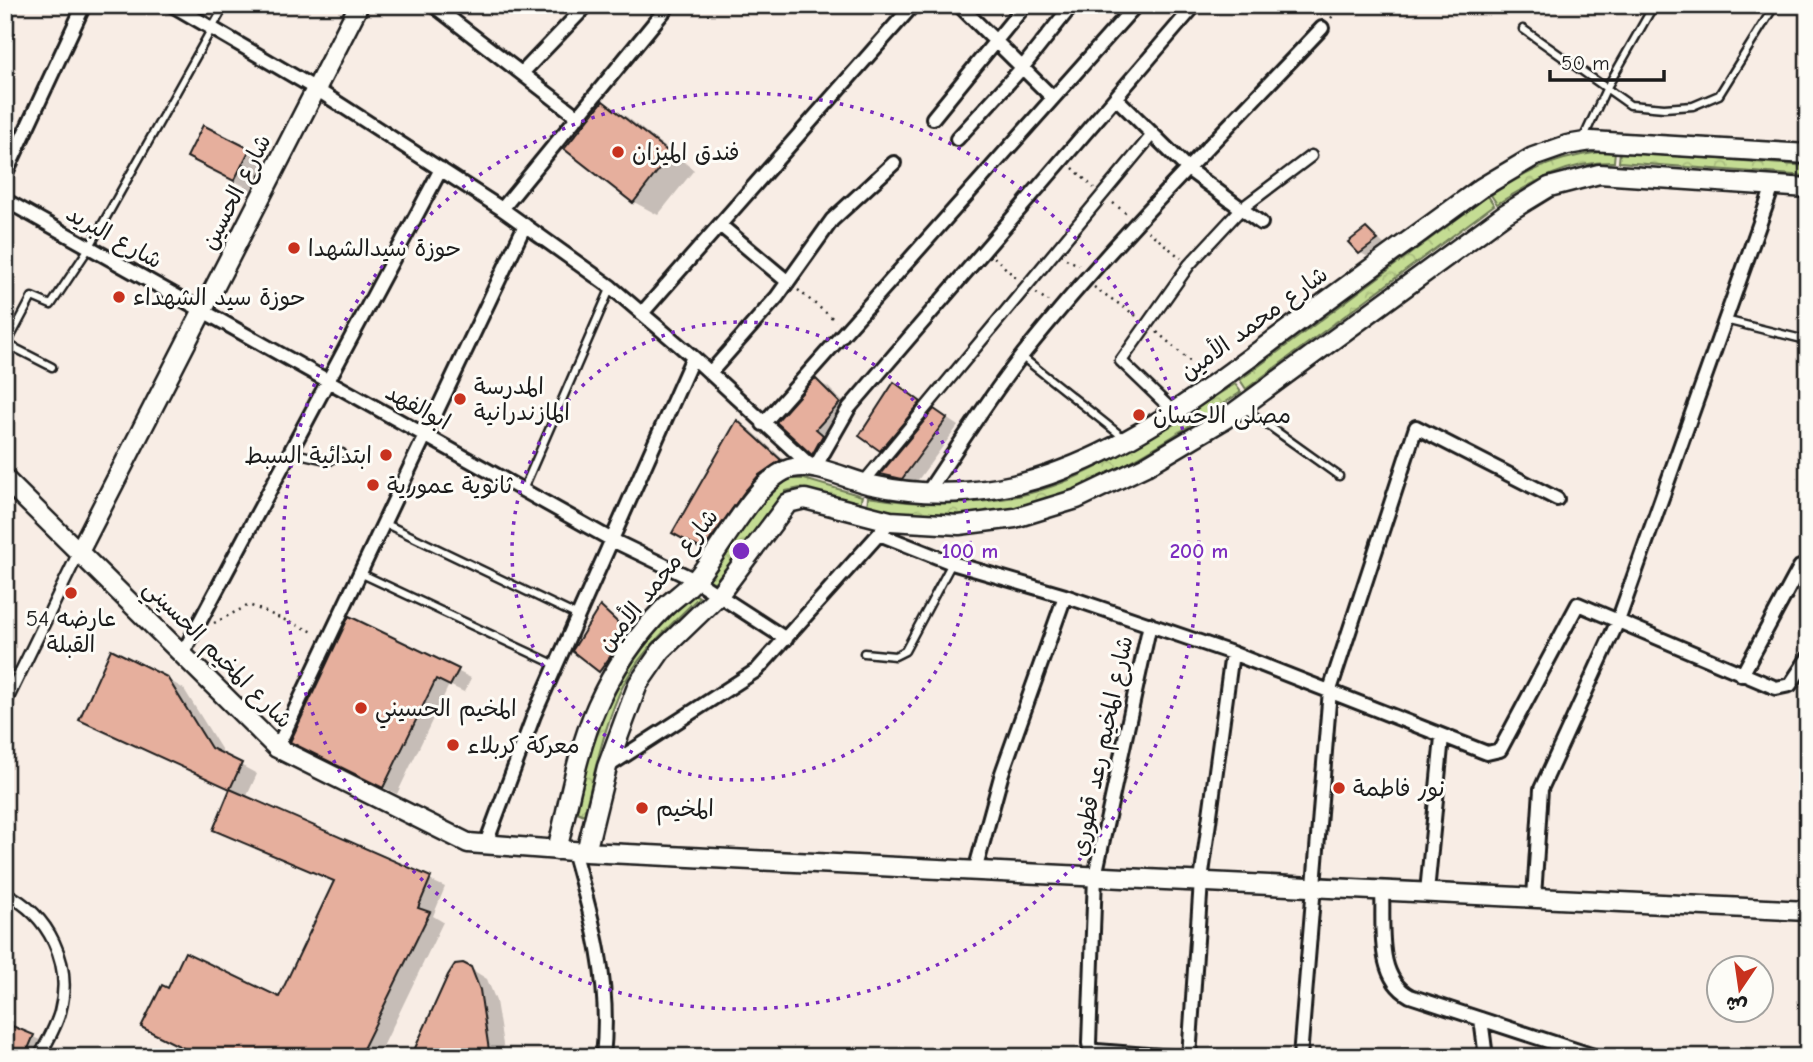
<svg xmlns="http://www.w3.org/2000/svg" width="1813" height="1062" font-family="'Comic Neue','Playpen Sans Arabic',sans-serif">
  <defs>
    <pattern id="forest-crowns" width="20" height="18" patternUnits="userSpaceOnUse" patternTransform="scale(1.75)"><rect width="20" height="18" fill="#c4dc93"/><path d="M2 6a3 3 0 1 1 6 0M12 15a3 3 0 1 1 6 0" fill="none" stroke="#a8bc7e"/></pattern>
  </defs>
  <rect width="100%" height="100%" fill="#f8ede5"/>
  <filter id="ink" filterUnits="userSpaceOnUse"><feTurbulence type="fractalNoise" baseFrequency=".0143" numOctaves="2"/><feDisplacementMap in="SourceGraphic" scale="14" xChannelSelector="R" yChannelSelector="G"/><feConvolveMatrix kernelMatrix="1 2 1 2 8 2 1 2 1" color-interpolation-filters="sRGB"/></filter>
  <g filter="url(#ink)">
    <!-- forest -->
    <path fill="url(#forest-crowns)" stroke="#707c58" stroke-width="2" d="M1615,151L1614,162C1569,161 1535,181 1497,204L1491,195C1534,167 1564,154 1615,151Z
      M1620,151L1808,166V176L1619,162Z
      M1488,196L1494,205L1246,389L1240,380Z
      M1235,384L1241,392C1173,437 1100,487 1020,508C973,520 914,515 867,507L868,497C929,507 994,507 1053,486C1111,466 1181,417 1235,384Z
      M788,479H804L862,496L860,505L800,488L786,491L713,584L706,579L765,500Z
      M692,592L699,597C670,626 636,655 619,694C603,732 594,774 584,815L577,812C586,773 593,724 613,688C634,651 663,622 692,592Z"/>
    <!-- shadow -->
    <path fill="#0003" d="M603,103L627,117L694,170L658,215L634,202Z
      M249,151L284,171L269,199L189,157Z
      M1367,230L1385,245L1368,257L1361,253Z
      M816,381L828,387L851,410L825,460L779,422Z
      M895,384L958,426L915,484L895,481L884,475L930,417L927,415L893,457L881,450Z
      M737,422L751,430L794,469L759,500L718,557L674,532Z
      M601,609L639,640L611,677L600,670Z
      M350,618L471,678L464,692L449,685L397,794L305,748Z
      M167,679L184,689L226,757L257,774L246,798L445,887L433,916L443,922L378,1057H202L280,999L336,883L215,829L231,790L81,719Z
      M463,964L487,979L496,1001L505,1057H412Z
      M5,1025L40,1040L33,1057L5,1046Z"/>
    <!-- building -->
    <path fill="#e6af9d" stroke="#1c1c1c" stroke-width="2" d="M603,101L671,154L633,203L564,149Z
      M203,125L250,149L234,181L187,157Z
      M1366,228L1378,240L1359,254L1348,242Z
      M815,378L840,403L816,429L823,435L812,455L776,422Z
      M894,382L921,402L880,451L859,436Z
      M934,409L947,418L902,479L880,474Z
      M737,420L781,460L759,475L745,491L703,550L672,533Z
      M600,606L628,632L599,672L572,651Z
      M349,616L459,669L450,686L436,679L383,788L290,742Z
      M111,649L167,677L211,748L242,763L230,789L79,720Z
      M230,789L431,877L418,908L430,912L359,1057H201L141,1027L162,985L168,988L185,952L279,997L334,881L213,830Z
      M463,963L471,967L480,990L490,1057H411L448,975L455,964Z
      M5,1023L34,1035L25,1056L5,1047Z"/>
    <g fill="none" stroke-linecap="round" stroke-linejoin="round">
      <!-- service casing -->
      <g stroke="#1c1c1c" stroke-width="11">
        <path id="service" d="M1523,29L1630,105L1664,108L1693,106L1719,95L1775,5
          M1583,139L1606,89L1654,5
          M1725,320L1806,340
          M1021,356L1124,438
          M52,367L7,344L32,297L51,305L89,248L225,5
          M1244,408L1339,476
          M290,452L330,461L342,453
          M523,490L611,287
          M384,523L578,616
          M360,573L556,665
          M864,653L895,656L905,651L952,563"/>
      </g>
      <!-- pedestrian casing -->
      <g stroke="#1c1c1c" stroke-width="15">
        <path id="pedestrian" d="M1173,411L1121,361L1189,265L1241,209L1311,156
          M863,483L1152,135
          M5,704L80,550
          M5,893C49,915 73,963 60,1012C56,1027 47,1042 39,1057"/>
      </g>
      <!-- minor casing -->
      <g stroke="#1c1c1c" stroke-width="18">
        <path id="minor" d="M172,5L316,89L502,209L611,287L693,357L814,469L849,408L1195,5
          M433,5L578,117
          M959,5L1053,98
          M522,73L587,5
          M1116,98L1189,170L1261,223
          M933,118L1025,5
          M957,139L1022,68L1072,5
          M5,175L84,5
          M5,200L612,540L695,580L786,639
          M502,209L669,5
          M720,225L788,282
          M643,312L913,5
          M710,373L777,297L832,220L894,163
          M763,424L1136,5
          M927,493C959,446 989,397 1024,353C1116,238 1221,135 1322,28
          M890,521L879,534L952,563L1065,596L1232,653L1487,753L1500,750L1578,604L1776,688L1790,685L1808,658
          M1150,624L1095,876L1089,1043L1090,1049L1097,1051L1173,1057
          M183,653L441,169
          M1742,675L1800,567L1808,565
          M277,748L525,225
          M607,767L757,670L879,534
          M485,846L534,715L693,357
          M573,851C593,920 611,984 603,1057
          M975,871L1002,773L1065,596
          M1382,890C1384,925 1375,977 1410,996L1597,1057
          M1427,892L1442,737
          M1534,897L1541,789L1618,621L1773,186
          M1481,1019L1486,1057
          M1189,1057L1201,881L1232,653
          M1300,1057L1330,690L1416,427L1557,499"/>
      </g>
      <!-- secondary casing -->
      <g stroke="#1c1c1c" stroke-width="23">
        <path id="secondary" d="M5,479L277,748L468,843L586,852L1808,911
          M80,550L359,5
          M557,850C569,802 577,751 597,706C613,670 636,636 664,608C674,598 687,590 696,579C720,552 758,474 793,468C818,463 848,480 872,485C935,499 1002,494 1062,470C1142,440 1212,386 1279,336C1346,286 1414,237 1481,188L1533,157L1567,145L1591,141L1808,154
          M586,852L607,767L638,684L661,651L718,596L788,503L805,499L890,521L959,525L1015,518L1077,499L1146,466L1225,419L1505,214L1549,187L1599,174L1808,188"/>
      </g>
      <!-- path -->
      <path stroke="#1c1c1c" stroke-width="2.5" stroke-dasharray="2 5" stroke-linecap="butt" d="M1331,18L1343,5
        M1073,168L1094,188
        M1113,203L1127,214
        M1148,231L1181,258
        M994,257L1017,279
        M1066,259L1079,265
        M1094,287L1138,317
        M798,290L836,321
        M1036,293L1048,301
        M1157,332L1202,372
        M214,623L249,605L316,633"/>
      <!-- service -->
      <use href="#service" stroke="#fdfcf7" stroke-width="6"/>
      <!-- pedestrian -->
      <use href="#pedestrian" stroke="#fdfcf7" stroke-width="10"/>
      <!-- minor -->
      <use href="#minor" stroke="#fdfcf7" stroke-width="12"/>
      <!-- secondary -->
      <use href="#secondary" stroke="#fdfcf7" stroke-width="18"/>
    </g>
  </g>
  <!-- distance rings -->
  <g fill="none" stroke="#7b2cbf" stroke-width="3.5" stroke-dasharray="3.5 7">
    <circle cx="741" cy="551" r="229"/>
    <circle cx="741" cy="551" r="458"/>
  </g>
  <!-- markers -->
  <g fill="#c8321e" stroke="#fdfcf7" stroke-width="2.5">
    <circle cx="618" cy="152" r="7"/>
    <circle cx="294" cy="248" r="7"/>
    <circle cx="119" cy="297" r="7"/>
    <circle cx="460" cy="399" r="7"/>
    <circle cx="1139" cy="415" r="7"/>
    <circle cx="386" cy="455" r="7"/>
    <circle cx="373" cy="485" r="7"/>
    <circle cx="71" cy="593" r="7"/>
    <circle cx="361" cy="708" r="7"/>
    <circle cx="453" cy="745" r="7"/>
    <circle cx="1339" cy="788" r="7"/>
    <circle cx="642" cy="808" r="7"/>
  </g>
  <g text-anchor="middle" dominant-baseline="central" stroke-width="6" stroke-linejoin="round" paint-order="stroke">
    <!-- poi labels -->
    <g font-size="23" fill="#1c1c1c" stroke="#fdfcf7" text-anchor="start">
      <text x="632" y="152">فندق الميزان</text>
      <text x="308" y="248">حوزة سيدالشهدا</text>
      <text x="133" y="297">حوزة سيد الشهداء</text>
      <text x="474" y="386">المدرسة<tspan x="474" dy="26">المازندرانية</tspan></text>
      <text x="1153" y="415">مصلى الاحسان</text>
      <text x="372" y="455" text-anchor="end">ابتدائية السبط</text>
      <text x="387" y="485">ثانوية عمورية</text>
      <text x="71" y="618" text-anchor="middle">عارضه 54<tspan x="71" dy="26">القبلة</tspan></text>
      <text x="375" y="708">المخيم الحسيني</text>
      <text x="467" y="745">معركة كربلاء</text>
      <text x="1353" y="788">نور فاطمة</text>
      <text x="656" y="808">المخيم</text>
    </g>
    <!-- street labels -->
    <g font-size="23" fill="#1c1c1c" stroke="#fdfcf7">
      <text transform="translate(236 192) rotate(-63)">شارع الحسين</text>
      <text transform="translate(114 237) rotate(29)">شارع البريد</text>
      <text transform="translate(1254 323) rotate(-36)">شارع محمد الأمين</text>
      <text transform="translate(418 407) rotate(29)">ابوالفهد</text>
      <text transform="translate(658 580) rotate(-51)">شارع محمد الأمين</text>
      <text transform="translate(218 654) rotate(45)">شارع المخيم الحسيني</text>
      <text transform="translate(1102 746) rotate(-78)">شارع المخيم رعد قطوري</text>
    </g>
  </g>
  <circle cx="741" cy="551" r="10" fill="#7b2cbf" stroke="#fdfcf7" stroke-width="3.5"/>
  <g font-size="21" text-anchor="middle" font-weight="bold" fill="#7b2cbf" stroke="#fdfcf7" stroke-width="6" stroke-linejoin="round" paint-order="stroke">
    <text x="970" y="558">100 m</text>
    <text x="1199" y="558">200 m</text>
  </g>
  <!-- margin -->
  <rect width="1813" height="1062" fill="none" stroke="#fdfcf7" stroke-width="28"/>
  <rect x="14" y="14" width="1785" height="1034" fill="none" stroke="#1c1c1c" stroke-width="2.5" filter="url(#ink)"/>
  <!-- north arrow -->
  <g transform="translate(1740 989) rotate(193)"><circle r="33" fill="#fdfcf7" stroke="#a3a29f" stroke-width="2"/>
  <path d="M0-5L12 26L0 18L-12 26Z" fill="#c8321e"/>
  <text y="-10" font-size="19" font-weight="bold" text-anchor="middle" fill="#1c1c1c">ش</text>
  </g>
  <!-- scale -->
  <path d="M1550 70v10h114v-10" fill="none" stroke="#1c1c1c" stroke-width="3.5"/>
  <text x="1561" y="70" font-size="21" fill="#1c1c1c" stroke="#fdfcf7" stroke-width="5" paint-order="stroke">50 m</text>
</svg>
